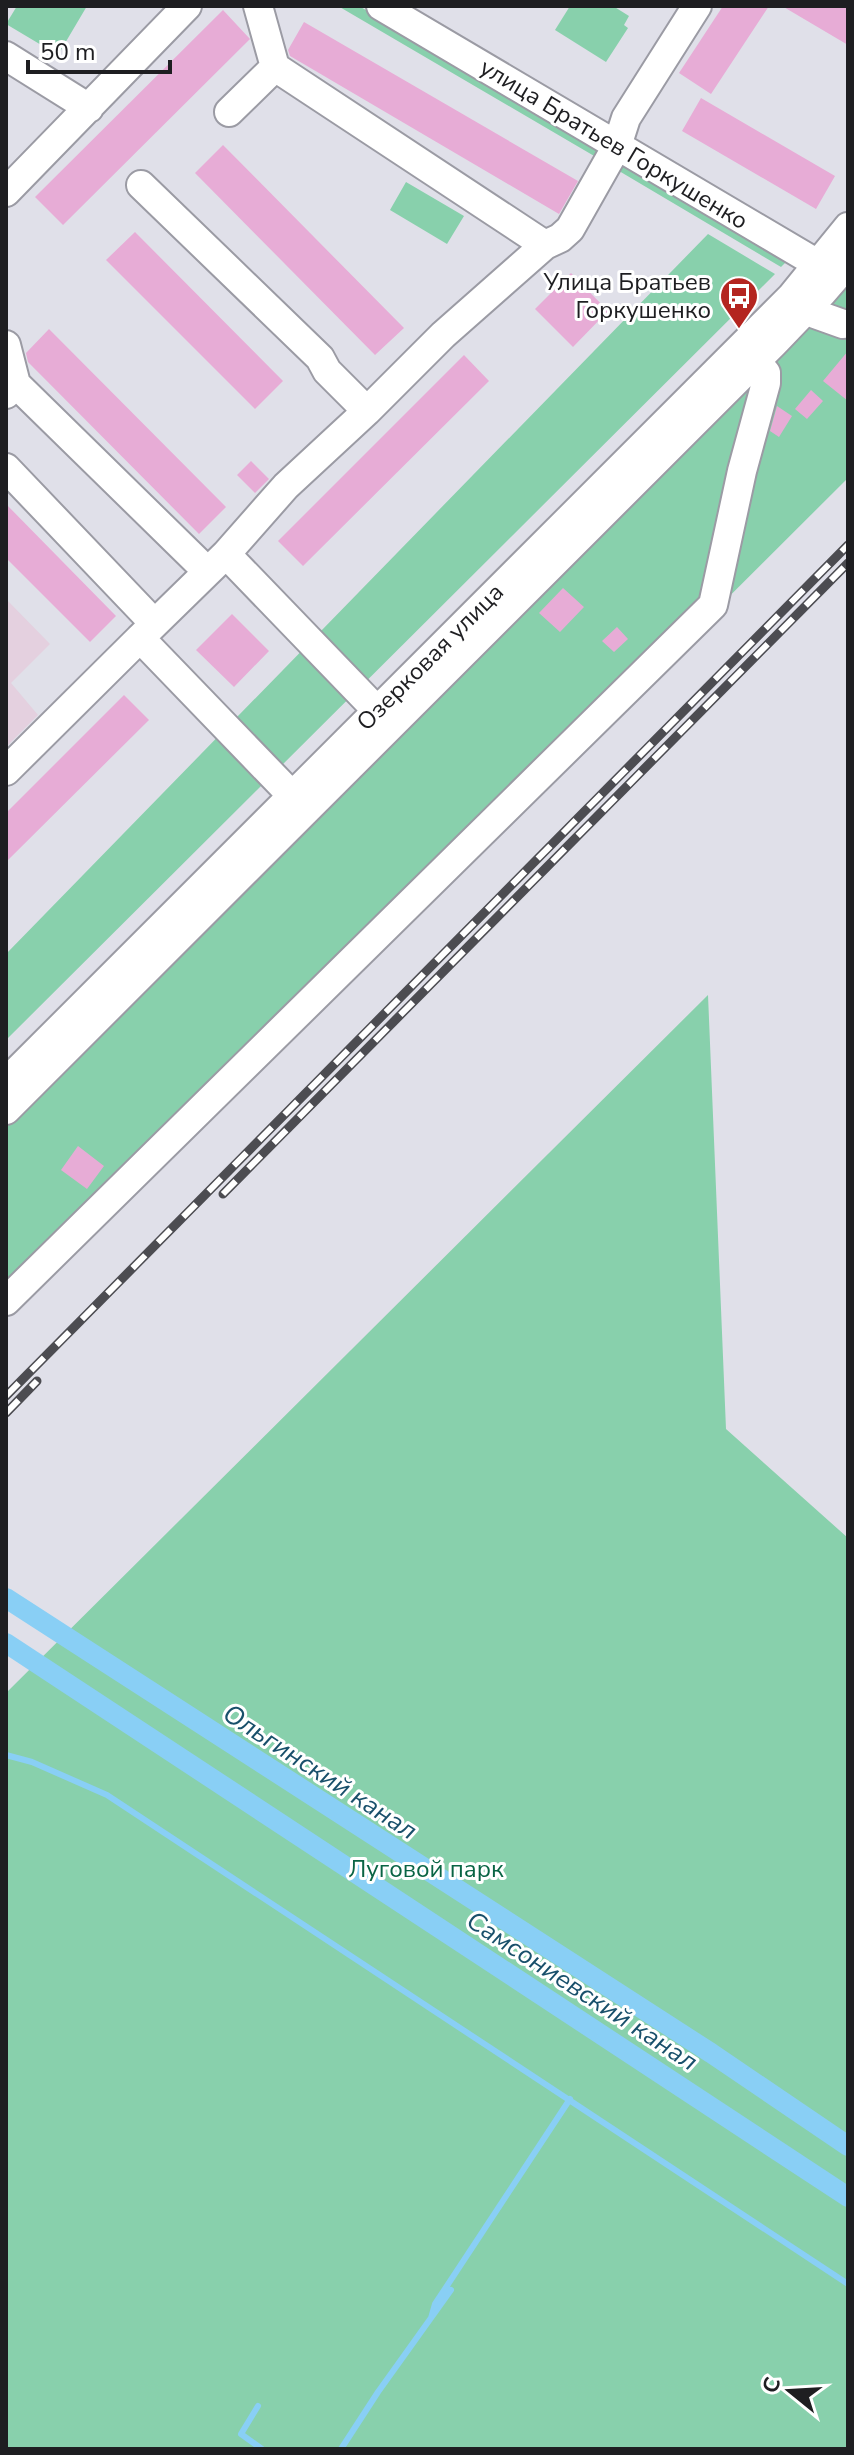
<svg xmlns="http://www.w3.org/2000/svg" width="854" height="2455" font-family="'Nunito Sans',sans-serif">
  <rect width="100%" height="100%" fill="#e0e0e9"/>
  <!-- education -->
  <path fill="#e4d0df" d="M6,599L50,644L11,683L38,715L6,747Z"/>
  <!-- green -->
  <path fill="#88d0ac" d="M17,6H87L58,55L6,24Z
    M338,6H359L606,151L601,160Z
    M570,6H613L629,16L624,25L628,28L606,62L555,30Z
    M619,158L789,259L781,267L614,168Z
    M406,182L464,216L447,244L390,210Z
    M708,234L775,274L6,1040V954Z
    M848,286V478L6,1317V1127L770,359L838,292Z
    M708,995L726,1429L848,1538V2449H6V1693Z"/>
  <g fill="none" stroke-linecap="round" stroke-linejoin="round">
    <!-- stream -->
    <path stroke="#89cff5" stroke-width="6" d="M6,1755L32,1762L107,1795L848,2284
      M431,2318L435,2304L570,2099
      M258,2406L241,2434L262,2449
      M341,2449L378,2392L451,2290"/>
    <!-- canal -->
    <path stroke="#89cff5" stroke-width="20" d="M6,1598L711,2053L848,2146
      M6,1643L848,2197"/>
  </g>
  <!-- building -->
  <path fill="#e7acd6" d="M723,6H769L711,94L679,73Z
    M782,6H848V45Z
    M223,10L250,39L63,225L35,197Z
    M304,22L578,181L559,214L290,56L288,50Z
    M701,98L835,176L816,209L682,131Z
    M223,145L404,328L375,355L195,173Z
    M135,232L283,381L255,409L106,260Z
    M571,273L608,311L573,347L535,309Z
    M49,329L226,507L199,534L28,362L26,353Z
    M848,351V401L823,381Z
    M464,355L489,381L303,566L278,541Z
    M811,390L823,401L807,419L795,409Z
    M777,406L792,416L779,437L770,431Z
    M251,461L269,479L255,493L237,475Z
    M6,504L116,616L90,642L6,558Z
    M563,588L584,607L560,632L539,613Z
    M232,614L269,651L234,687L196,650Z
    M617,627L628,639L614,652L602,641Z
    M124,695L149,720L6,862V813Z
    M78,1146L104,1166L87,1189L61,1170Z"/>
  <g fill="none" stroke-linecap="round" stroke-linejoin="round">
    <!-- minor casing -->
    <g stroke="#9b9ba4" stroke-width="32">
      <path id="minor" d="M258,6L275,67L545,245
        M381,6L833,273
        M6,56L89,108
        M229,112L275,67
        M141,185L320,358L327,371L367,411L286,486L226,554
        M6,192L187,6
        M808,307L815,314L843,324
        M6,345L16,384
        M6,394L16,384L207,571
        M367,411L443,335L545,245L560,238L570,229L617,146L626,118L697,6
        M6,468L154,623
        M6,771L140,638
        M305,809L140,638L226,554L390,724
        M6,1082L791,297L848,227
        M6,1110L774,343L822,293L848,263
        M6,1301L713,605L742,471L766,383V373L756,361"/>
    </g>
    <!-- minor -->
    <use href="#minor" stroke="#fff" stroke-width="28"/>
    <!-- rail casing -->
    <g stroke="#4c4c51" stroke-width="9">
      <path id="rail" d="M223,1194L848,563
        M6,1396L848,545
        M6,1413L37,1381"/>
    </g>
    <!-- rail -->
    <use href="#rail" stroke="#fff" stroke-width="6" stroke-dasharray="18" stroke-linecap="butt"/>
  </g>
  <!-- icons -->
  <defs>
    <g id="bus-pin" transform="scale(2)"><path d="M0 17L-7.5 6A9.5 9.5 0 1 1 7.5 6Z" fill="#b42520" stroke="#fff"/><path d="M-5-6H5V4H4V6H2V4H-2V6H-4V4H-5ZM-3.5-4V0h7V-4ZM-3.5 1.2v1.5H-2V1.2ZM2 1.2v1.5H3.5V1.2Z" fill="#fff"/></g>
  </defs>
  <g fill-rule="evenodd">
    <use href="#bus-pin" x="739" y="296"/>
  </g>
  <g text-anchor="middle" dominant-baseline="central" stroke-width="6" stroke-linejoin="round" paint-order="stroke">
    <!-- street labels -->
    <g font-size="24" fill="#1e1e21" stroke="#fff">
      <text transform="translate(614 144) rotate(31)">улица Братьев Горкушенко</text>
      <text transform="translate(430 657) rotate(-45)">Озерковая улица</text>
    </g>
    <!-- poi labels -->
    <g font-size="24" fill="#1e1e21" stroke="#fff" text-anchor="end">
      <text x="711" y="282">Улица Братьев<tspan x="711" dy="28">Горкушенко</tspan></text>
    </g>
    <!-- park labels -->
    <g font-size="24" fill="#096444" stroke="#fff">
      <text x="426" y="1869">Луговой парк</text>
    </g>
    <!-- water labels -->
    <g font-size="26" font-style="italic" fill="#19506b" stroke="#fff">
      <text transform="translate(320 1772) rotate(33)">Ольгинский канал</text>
      <text transform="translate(582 1991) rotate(33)">Самсониевский канал</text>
    </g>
  </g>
  <!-- border -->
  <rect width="854" height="2455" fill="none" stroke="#1e1e21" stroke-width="16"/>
  <!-- north arrow -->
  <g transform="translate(790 2391) rotate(288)" stroke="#ffffff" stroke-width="6" paint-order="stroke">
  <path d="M0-6L14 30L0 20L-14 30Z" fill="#1e1e21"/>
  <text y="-12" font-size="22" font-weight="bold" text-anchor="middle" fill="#1e1e21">С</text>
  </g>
  <!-- scale -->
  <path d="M28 60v12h142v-12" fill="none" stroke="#1e1e21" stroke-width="4"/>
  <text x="40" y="60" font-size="24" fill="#1e1e21" stroke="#ffffff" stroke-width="6" paint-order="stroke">50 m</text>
</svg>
